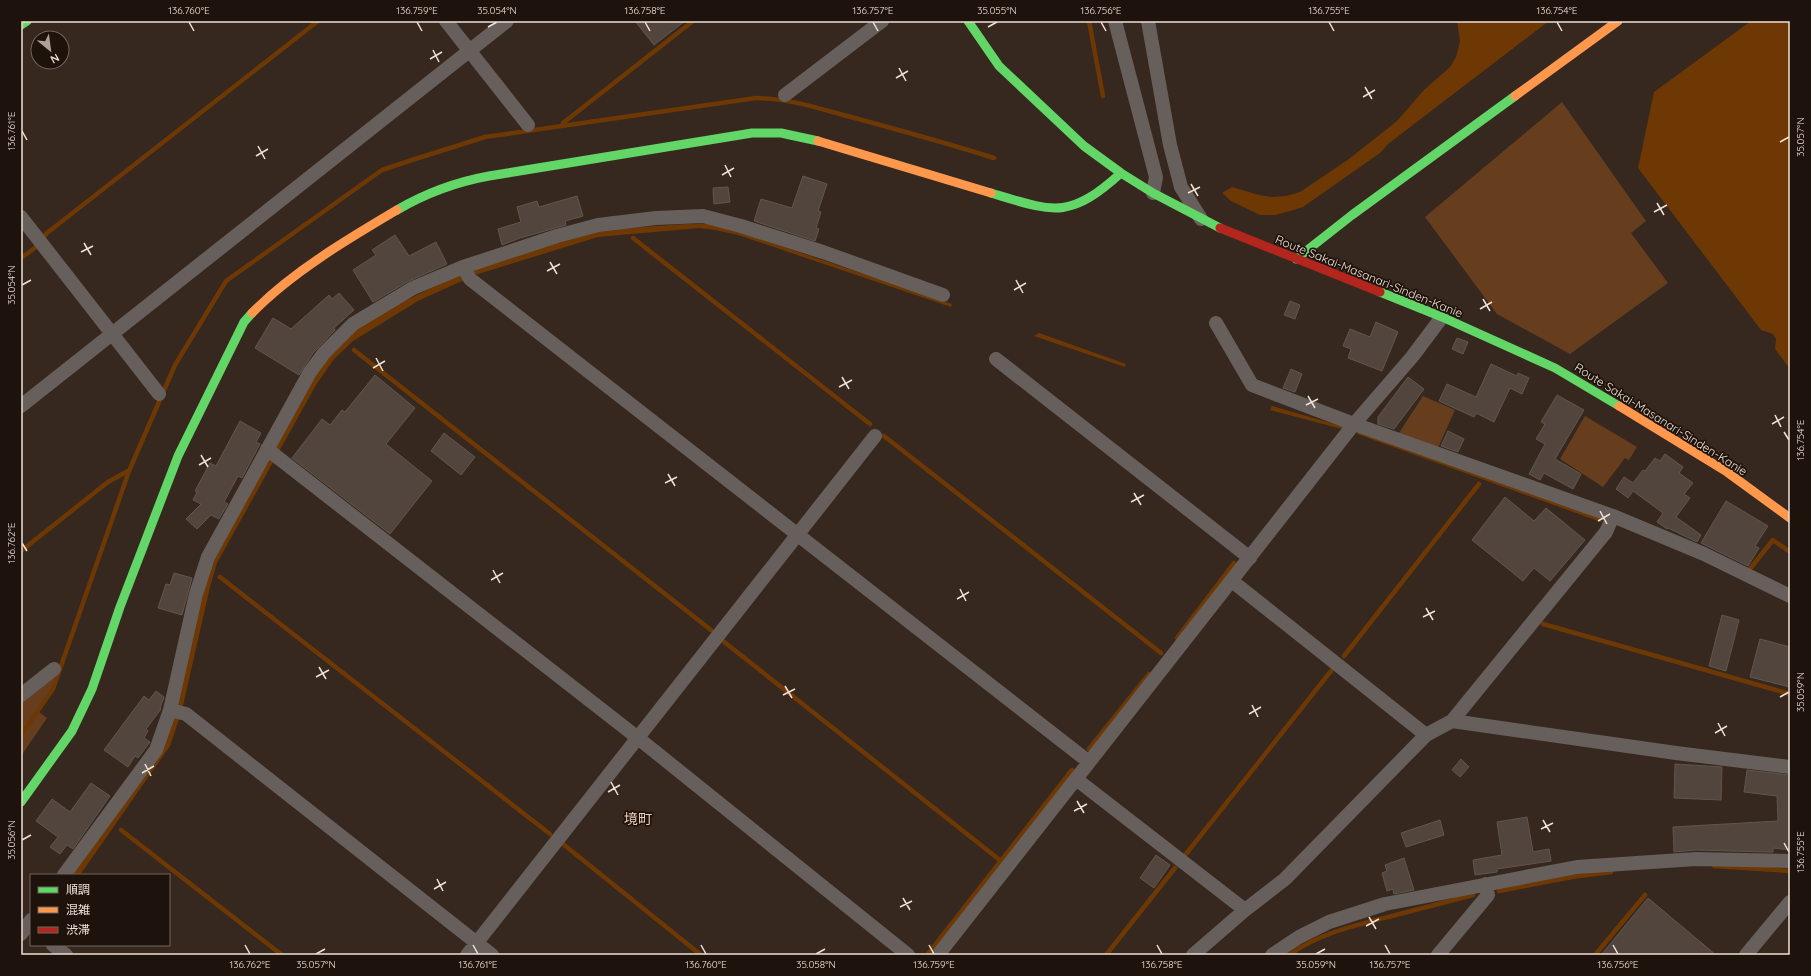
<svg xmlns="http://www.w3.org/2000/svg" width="1811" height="976" font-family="Quicksand,'Noto Sans JP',sans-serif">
  <rect width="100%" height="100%" fill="#36281f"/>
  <!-- green -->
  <path fill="#673e1d" d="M1562,102L1646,221L1631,233L1668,283L1570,354L1497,314L1425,217Z
    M1423,396L1455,410L1437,450L1397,436Z
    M1585,416L1637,447L1629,460L1625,458L1603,487L1560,459Z
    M59,670L53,689L38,711L47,718L21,756V700Z"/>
  <!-- water -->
  <path fill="#6d3803" d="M1457,21H1549L1388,144L1380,153L1303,207L1290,211L1275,215H1260L1231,201L1222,193L1232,187L1259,195L1271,197L1286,196L1300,192L1349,159L1397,121L1424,90L1450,67L1456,57L1460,41Z
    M1751,21H1790V369L1775,349L1776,339L1773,334L1761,330L1638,168L1654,92Z
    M686,224H712L737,231L952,304L951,307L738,235L715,230L699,228L598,237L475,275L418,301L353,341L334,359L316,385L217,563L210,587L182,710L170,746L80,875H71L157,755L207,571L310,382L328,356L354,331L382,312L462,273L599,230Z
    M1039,333L1126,364L1125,367L1034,336Z
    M1272,406L1345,427L1342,429L1270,410Z
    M1360,430L1603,517L1601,522L1357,434Z"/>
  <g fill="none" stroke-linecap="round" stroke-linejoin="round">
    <!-- stream -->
    <path stroke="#6d3803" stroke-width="4.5" d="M1089,21L1103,96
      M563,123L693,21
      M633,238L870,424
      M21,258L36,247L47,233L318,21
      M354,350L711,630
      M884,436L1161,653
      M21,551L108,482L128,471
      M1749,570L1773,540L1790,552
      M220,577L550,834
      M1543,624L1790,694
      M1177,638L1234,563
      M723,641L1001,861
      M1344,656L1479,484
      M21,735L53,689L129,471L175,365L226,281L382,170L412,160L485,137L756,98C788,98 820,109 851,117C899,130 947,143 994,158
      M1089,749L1149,674
      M121,830L282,955
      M563,844L701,955
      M1186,854L1331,671
      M1714,866L1790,871
      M1499,891L1572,877L1611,872
      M928,954L1072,770
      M1106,955L1175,868
      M1289,955C1320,933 1356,925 1392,916C1419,909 1446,902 1473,895
      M1595,955L1645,895"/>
  </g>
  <!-- building -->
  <path fill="#51453d" stroke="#61564e" d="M635,21H685L654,45Z
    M803,176L827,184L818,211L821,212L816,228L819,229L815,241L754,221L761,199L792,208Z
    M728,187L730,202L714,204L713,188Z
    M577,196L583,216L565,221L566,225L520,238L502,245L498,229L521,222L517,207L537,201L539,207Z
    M395,235L409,256L436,242L447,264L409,281L373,302L353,270L376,255L372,250Z
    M339,293L354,310L334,328L335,330L313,353L299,375L255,348L273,318L291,329L329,295L332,299Z
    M1290,301L1300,305L1295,319L1284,315Z
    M1376,322L1398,332L1382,371L1348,358L1351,349L1343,346L1350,329L1370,337Z
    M1457,338L1468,342L1463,354L1452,349Z
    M1491,364L1517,376L1518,373L1529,378L1522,394L1510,388L1494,422L1476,413L1474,417L1439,401L1447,384L1476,397Z
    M1291,369L1302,374L1295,392L1283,388Z
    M375,375L415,408L386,444L432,481L390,534L292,458L322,419L330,425L342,410L345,412Z
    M1408,377L1424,389L1394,429L1378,424V417Z
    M1557,395L1584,410L1555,459L1581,474L1573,489L1544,473L1540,480L1529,474L1545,444L1536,439L1545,424L1541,422Z
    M240,421L261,433L256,442L260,444L242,478L238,476L224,502L228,504L219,519L211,515L197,529L186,519L201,504L193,500L197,492L195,491L210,463L216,466Z
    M1448,431L1464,439L1458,452L1441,446Z
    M444,433L475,457L461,475L431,451Z
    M1665,454L1683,467L1679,473L1693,483L1684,494L1690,498L1676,517L1701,535L1697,542L1668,528L1667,529L1657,522L1663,513L1633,491L1628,498L1616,489L1624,477L1633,483L1643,470L1645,471L1655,458L1660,461Z
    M1505,497L1534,521L1546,508L1585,540L1550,581L1534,568L1523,581L1472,540Z
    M1726,501L1768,526L1755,546L1759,548L1748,566L1701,543Z
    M174,573L192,578L182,615L158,608L166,584L170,585Z
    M1722,615L1739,620L1726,671L1709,666Z
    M1760,639L1790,647V687L1750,677Z
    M156,691L164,697L160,708L161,709L146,729L148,731L144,738L150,742L138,758L135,756L128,767L104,750L144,696L149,700Z
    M1461,759L1469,767L1460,777L1452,770Z
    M1675,764L1722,767L1721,800L1674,798Z
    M1747,770L1790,775V850L1773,848V852H1767L1696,850L1674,852L1673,827L1778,821L1777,796L1744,792Z
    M91,783L110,796L73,849L67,845L60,854L50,847L58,837L36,821L52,799L70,812Z
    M1527,817L1533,852L1549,849L1551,861L1497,869V872L1475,875L1473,860L1502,855L1497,822Z
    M1440,820L1444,835L1406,847L1401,833Z
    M1156,855L1170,865L1154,888L1140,878Z
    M1404,858L1414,890L1394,894L1393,889L1387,891L1382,873L1387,871L1385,865Z
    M1648,898L1716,955H1601Z"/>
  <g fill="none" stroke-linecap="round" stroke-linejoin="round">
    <!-- street -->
    <path stroke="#675f5b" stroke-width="14" d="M446,21L528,125
      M1115,21L1156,177L1153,193
      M1148,21L1170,145L1181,187L1201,219
      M785,95L882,21
      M21,217L159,394
      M463,267L470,279L1089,762
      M1216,323L1252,385L1354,424L1613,516L1704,554L1790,596
      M996,359L1250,558
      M21,406L507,21
      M267,449L638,738L908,955
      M1232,581L1426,735
      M21,695L54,669
      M170,710L186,714L492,955
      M1452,721L1606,532L1613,516
      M1076,779L1245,910
      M64,875L156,750L170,710L196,594L208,557L310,372L324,353L353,324L413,288L463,267L557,236L598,225L656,218L703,216L741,226L823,252L943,295
      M21,934L31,920
      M53,945L66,955
      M467,955L875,436
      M938,955L1354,424L1412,357L1442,317
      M1193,955L1245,910L1285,879L1426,735L1452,721L1676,753L1790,767
      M1272,955L1299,937L1329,922L1385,904L1577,867L1696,859L1790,861
      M1438,955L1488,895L1486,884
      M1746,955L1790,902"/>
    <!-- fast -->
    <path stroke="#63d668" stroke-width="9" d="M968,21L999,66L1084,146L1121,173L1153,193L1220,228
      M21,25L27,21
      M991,193C1054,212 1069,220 1121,173
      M397,210C426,193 456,182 489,176L752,133H781L818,141
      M1296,259L1352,215L1515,96
      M1380,292L1442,317L1555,368L1619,406
      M21,802L72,731L92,689L120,607L178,456L244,322L252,313"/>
    <!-- slow -->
    <path stroke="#ff974d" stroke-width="9" d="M1515,96L1618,21
      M818,141L991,193
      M252,313C292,272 348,239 397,210
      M1619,406L1727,472L1790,518"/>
    <!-- jam -->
    <path stroke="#b3261e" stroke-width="9" d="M1220,228L1380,292"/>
  </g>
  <!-- ticks -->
  <path fill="none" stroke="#f0e0d5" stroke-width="1.5" d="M189,22L194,31M417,22L422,31M645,22L650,31M873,22L878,31M1101,22L1106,31M1329,22L1334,31M1557,22L1562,31M488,27L497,22M988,27L997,22M433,50L439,62M430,59L442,52M899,68L906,81M896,78L908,71M1365,87L1372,99M1363,97L1375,90M22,131L27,140M1780,142L1789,137M258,146L265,159M256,156L268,149M725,165L731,177M722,175L734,168M1191,184L1198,196M1188,193L1200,187M1657,203L1664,215M1654,212L1667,205M84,243L91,255M81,252L93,246M550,262L557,274M547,271L560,264M1016,280L1023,293M22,285L31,280M1014,290L1026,283M1483,299L1490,311M1480,309L1492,302M376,358L383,371M373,368L385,361M842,377L849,389M839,387L852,380M1308,396L1315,408M1306,405L1318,399M1775,415L1781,427M1772,424L1784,417M1784,432L1789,440M201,455L208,467M199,465L211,458M668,474L675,486M665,483L677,477M1134,493L1141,505M1131,502L1144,495M1600,511L1607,524M1598,521L1610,514M22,543L27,551M493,570L500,583M491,580L503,573M960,589L966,601M957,599L969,592M1426,608L1433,620M1423,617L1435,611M319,667L326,679M316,677L329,670M785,686L792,698M783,695L795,689M1780,697L1789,692M1252,705L1258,717M1249,714L1261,707M1718,723L1725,736M1715,733L1727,726M145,764L151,776M142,773L154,766M611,782L618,795M608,792L620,785M1077,801L1084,813M1074,811L1087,804M1543,820L1550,832M1541,829L1553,823M22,840L31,835M1784,843L1789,852M437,879L443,891M434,889L446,882M903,898L910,910M900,907L912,901M1369,917L1376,929M1366,926L1379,919M245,945L250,954M473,945L478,954M701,945L706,954M929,945L934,954M1157,945L1162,954M1385,945L1390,954M1613,945L1618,954M316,954L325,949M816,954L825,949M1316,954L1325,949"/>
  <g text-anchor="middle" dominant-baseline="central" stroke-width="3.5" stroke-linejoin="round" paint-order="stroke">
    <!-- street labels -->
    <g font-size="12" fill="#f0e0d5" stroke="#1e130c">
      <text transform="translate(1369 276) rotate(22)">Route Sakai-Masanari-Sinden-Kanie</text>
      <text transform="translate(1661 419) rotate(32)">Route Sakai-Masanari-Sinden-Kanie</text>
    </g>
    <!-- quarter labels -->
    <g font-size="14" fill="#efcfba" stroke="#1e130c">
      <text x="638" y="819">境町</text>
    </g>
  </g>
  <!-- border -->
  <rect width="1811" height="976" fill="none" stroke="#1e130c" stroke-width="44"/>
  <!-- legend -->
  <rect x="30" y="874" width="140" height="72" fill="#1e130c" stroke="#72655c"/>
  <rect x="38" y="887" width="20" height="6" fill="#63d668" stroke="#72655c"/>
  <text x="66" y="894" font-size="12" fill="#f0e0d5">順調</text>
  <rect x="38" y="907" width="20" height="6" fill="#ff974d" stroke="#72655c"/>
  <text x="66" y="914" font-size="12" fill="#f0e0d5">混雑</text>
  <rect x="38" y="927" width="20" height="6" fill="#b3261e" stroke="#72655c"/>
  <text x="66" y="934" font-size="12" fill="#f0e0d5">渋滞</text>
  <!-- north arrow -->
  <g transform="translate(50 50) rotate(151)"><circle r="19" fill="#1e130c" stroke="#72655c"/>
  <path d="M0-3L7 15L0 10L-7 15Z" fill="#afa095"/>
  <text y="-6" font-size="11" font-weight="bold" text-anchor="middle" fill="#f0e0d5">N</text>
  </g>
  <rect x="22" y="22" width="1767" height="932" fill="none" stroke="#f0e0d5" stroke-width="1.5"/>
  <g font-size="10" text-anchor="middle" fill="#f0e0d5">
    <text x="189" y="14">136.760°E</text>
    <text x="417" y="14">136.759°E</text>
    <text x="497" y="14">35.054°N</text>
    <text x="645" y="14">136.758°E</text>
    <text x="873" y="14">136.757°E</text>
    <text x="997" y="14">35.055°N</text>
    <text x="1101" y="14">136.756°E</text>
    <text x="1329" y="14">136.755°E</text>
    <text x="1557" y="14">136.754°E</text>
    <text transform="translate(11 131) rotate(-90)" y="4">136.761°E</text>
    <text transform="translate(1800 137) rotate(-90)" y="4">35.057°N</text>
    <text transform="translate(11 285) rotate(-90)" y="4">35.054°N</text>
    <text transform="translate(1800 440) rotate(-90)" y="4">136.754°E</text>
    <text transform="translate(11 543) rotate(-90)" y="4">136.762°E</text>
    <text transform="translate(1800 692) rotate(-90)" y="4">35.059°N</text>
    <text transform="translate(11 840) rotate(-90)" y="4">35.056°N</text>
    <text transform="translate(1800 852) rotate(-90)" y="4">136.755°E</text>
    <text x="250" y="968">136.762°E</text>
    <text x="316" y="968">35.057°N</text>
    <text x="478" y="968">136.761°E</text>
    <text x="706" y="968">136.760°E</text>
    <text x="816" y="968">35.058°N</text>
    <text x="934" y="968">136.759°E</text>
    <text x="1162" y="968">136.758°E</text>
    <text x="1316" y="968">35.059°N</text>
    <text x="1390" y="968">136.757°E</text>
    <text x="1618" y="968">136.756°E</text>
  </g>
</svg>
